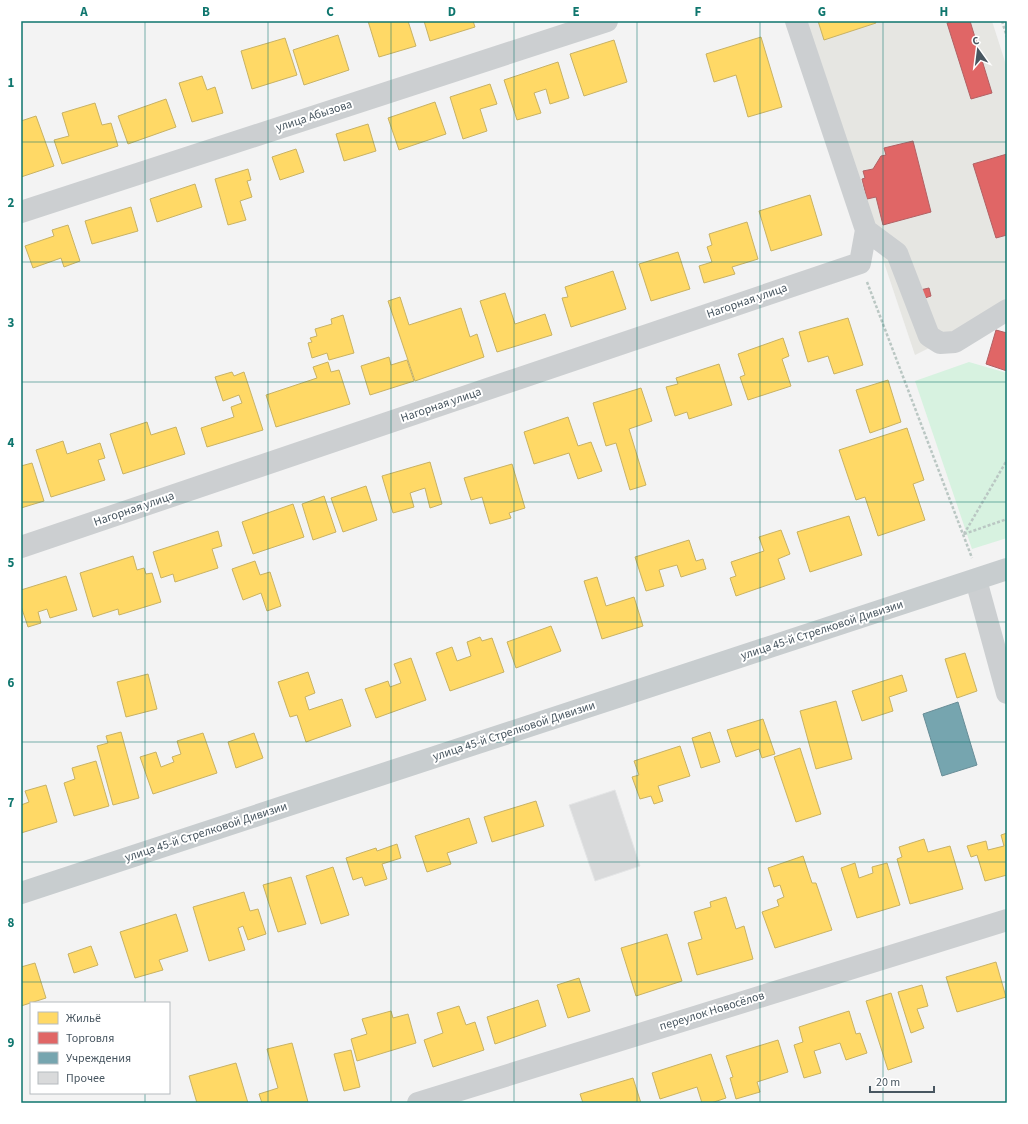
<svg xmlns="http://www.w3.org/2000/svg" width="1028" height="1124" font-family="'Source Sans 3',sans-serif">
  <rect width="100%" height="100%" fill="#f3f3f3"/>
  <!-- commercial -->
  <path fill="#e6e6e2" d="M803,21H992L1007,68V309L915,355Z"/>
  <!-- green -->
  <path fill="#d7f2e0" d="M969,362L1007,373V538L972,549L915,381Z"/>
  <!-- homes -->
  <path fill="#ffd966" stroke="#c8b264" d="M368,21H408L416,46L379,57Z
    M424,21H473L475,27L430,41Z
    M818,21H875L876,23L824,40Z
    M338,35L349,70L304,85L293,50Z
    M761,37L782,107L748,117L736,75L714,82L706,54Z
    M285,38L297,75L252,89L241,51Z
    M614,40L627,82L584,96L570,54Z
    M558,62L569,98L550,104L546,89L534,93L541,113L517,120L504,80Z
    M202,76L207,90L215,87L223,113L192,122L179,83Z
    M490,84L497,104L480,109L487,131L463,139L450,97Z
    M166,99L176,127L128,144L118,116Z
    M435,102L446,134L399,150L388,118Z
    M95,103L102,125L111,123L118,146L62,164L54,140L69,136L62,113Z
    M36,116L54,166L21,177V121Z
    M368,124L376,151L344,161L336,134Z
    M296,149L304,172L280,180L272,157Z
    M248,169L251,180L247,181L252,197L240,201L246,220L228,225L215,179Z
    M195,184L202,207L157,222L150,199Z
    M810,195L822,235L771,251L759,211Z
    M131,207L138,231L92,244L85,221Z
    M747,222L758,259L732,267L735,274L704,283L699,266L712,262L707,247L712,245L709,234Z
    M68,225L80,261L64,267L61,258L33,268L25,246L54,236L52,230Z
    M678,252L690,289L651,301L639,264Z
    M613,271L626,309L571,327L562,298L568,297L565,287Z
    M505,293L515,324L545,314L552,335L497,352L480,301Z
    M400,297L409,325L461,308L470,337L477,334L484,357L415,381L388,301Z
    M343,315L354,353L329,360L327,353L312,358L308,343L312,342L310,338L317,336L315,329L332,324L331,319Z
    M848,318L863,365L834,374L828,356L808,362L799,332Z
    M783,338L789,356L782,359L791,386L748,400L740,377L745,375L738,354Z
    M389,357L391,365L407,360L414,381L370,395L361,366Z
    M328,362L331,372L339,370L350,404L276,427L266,395L317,378L313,367Z
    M719,364L732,405L689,419L687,412L675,416L666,387L678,384L676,378Z
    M232,372L234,376L244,372L263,430L207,447L201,428L234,417L231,407L242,403L239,395L223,401L215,377Z
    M888,380L901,422L870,433L856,390Z
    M641,388L652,421L629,429L646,485L630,490L616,443L606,446L593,403Z
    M568,417L578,446L591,442L602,471L578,479L569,453L534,464L524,432Z
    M147,422L151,435L176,427L185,454L123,474L110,434Z
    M907,428L924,480L913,484L925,520L878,536L865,497L856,500L839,450Z
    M63,441L67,454L100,443L105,458L98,460L105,480L51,497L36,450Z
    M430,462L442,504L430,508L425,488L410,493L414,507L393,513L382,476Z
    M32,463L44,501L21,508V466Z
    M512,464L525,508L509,513L511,518L490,524L482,497L471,500L464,478Z
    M366,486L377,520L343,532L331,498Z
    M324,496L336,532L313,540L302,504Z
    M293,504L304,537L253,554L242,522Z
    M849,516L862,555L810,572L797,532Z
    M781,530L790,554L778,559L785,579L736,596L730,578L736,576L731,562L764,551L759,537Z
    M218,531L222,546L212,549L218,568L175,582L173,574L161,578L153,552Z
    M689,540L696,561L703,559L706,569L681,577L677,565L659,570L664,586L646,591L635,557Z
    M133,556L137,570L144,568L146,574L152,573L161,602L119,615L118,609L93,617L80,573Z
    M255,561L260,575L270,572L281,606L267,611L261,593L243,600L232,569Z
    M66,576L77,610L50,618L47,609L38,612L41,623L28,627L21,606V590Z
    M597,577L606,606L634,597L643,626L602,639L584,581Z
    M551,626L561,651L516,668L507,642Z
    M480,637L482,641L492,638L504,672L450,691L436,653L452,647L457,661L471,656L467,642Z
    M965,653L977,691L957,698L945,659Z
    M411,658L426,700L376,718L365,689L388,681L390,687L401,683L394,664Z
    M308,672L315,693L305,697L309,710L342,699L351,726L306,742L297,715L290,717L278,682Z
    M148,674L157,709L126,717L117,682Z
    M902,675L907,691L889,697L893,711L862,721L852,691Z
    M836,701L852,759L816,769L800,711Z
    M763,719L775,754L762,758L759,749L736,757L727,730Z
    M121,732L139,798L113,805L97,746L108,743L106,736Z
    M710,732L720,762L701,768L692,738Z
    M203,733L217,773L153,794L140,757L156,752L161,767L174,762L172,757L181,754L177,741Z
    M254,733L263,758L236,768L228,742Z
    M680,746L690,776L658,786L663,801L654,804L651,796L640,799L632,777L639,775L634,761Z
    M800,748L821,814L796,822L774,757Z
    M96,761L109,806L74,816L64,783L75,779L72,768Z
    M46,785L57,822L21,833V805L29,802L25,791Z
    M536,801L544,826L492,842L484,817Z
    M469,818L477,843L447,853L451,864L427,872L415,836Z
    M1007,833V875L985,881L977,855L971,857L967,846L986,841L988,850L1004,846L1001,835Z
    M924,839L928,852L950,846L963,889L910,904L897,859L902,857L899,847Z
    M397,844L401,858L382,864L387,879L365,886L362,877L353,880L346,858L376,848L377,851Z
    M803,856L812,883H816L832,930L775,948L762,912L779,906L777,900L784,897L780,885L774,887L768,868Z
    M855,863L859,878L873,873L872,867L887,863L900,905L857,918L841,868Z
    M333,867L349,915L321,924L306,876Z
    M291,877L306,924L278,932L263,885Z
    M244,892L250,911L258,909L266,934L248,940L243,926L238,928L245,950L209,961L193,907Z
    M726,897L736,929L744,926L753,959L697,975L688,943L702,939L694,912L711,907L710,902Z
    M176,914L188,951L159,960L163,970L135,978L120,932Z
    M667,934L682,981L636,996L621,948Z
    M91,946L98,965L74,973L68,954Z
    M996,962L1006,997L957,1012L946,977Z
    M35,963L46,998L21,1006V967Z
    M579,978L590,1011L568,1018L557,985Z
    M922,985L928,1006L917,1009L924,1028L911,1033L898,992Z
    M891,993L912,1062L888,1070L866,1001Z
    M538,1000L546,1026L495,1044L487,1017Z
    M459,1006L466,1025L475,1022L484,1050L433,1067L424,1040L443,1033L437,1013Z
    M391,1011L393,1018L408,1014L416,1043L357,1061L351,1039L367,1034L362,1019Z
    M849,1011L856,1034L860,1033L867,1053L846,1060L840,1043L814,1051L821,1073L804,1078L794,1045L803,1042L799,1027Z
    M778,1040L788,1072L757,1082L760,1092L736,1099L730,1078L733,1077L726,1056Z
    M292,1043L308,1102L262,1103L259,1094L278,1088L267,1049Z
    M351,1050L360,1087L344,1091L334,1054Z
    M711,1054L726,1098L711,1103H702L697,1087L660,1099L652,1073Z
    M236,1063L248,1103H197L189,1076Z
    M633,1078L641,1103H583L580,1094Z"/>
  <!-- shops -->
  <path fill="#e06666" stroke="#b26164" d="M954,21H970L992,93L971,99L947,23Z
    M913,141L931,212L883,225L876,197L867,199L862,179L865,178L863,171L873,169L881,156L886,155L884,148Z
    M1007,154V235L996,238L973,164Z
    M929,288L931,296L922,299L920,290Z
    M996,330L1007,333V371L986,364Z"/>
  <!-- public -->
  <path fill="#76a5af" stroke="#688d97" d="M958,702L977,765L942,776L923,714Z"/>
  <!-- building -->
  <path fill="#d9dadb" stroke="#e4e5e6" d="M615,790L640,866L595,881L569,805Z"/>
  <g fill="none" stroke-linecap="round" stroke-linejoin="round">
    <!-- path -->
    <path stroke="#bac7c3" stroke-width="2.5" stroke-dasharray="3 2" stroke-linecap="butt" d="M1002,21L1007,37
      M867,282L972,558
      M964,534L1007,460
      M964,534L1007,519"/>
    <!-- minor -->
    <path stroke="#cccfd1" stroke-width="22" d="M21,212L607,21
      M866,230L897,253L929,336L940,343L955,342L1007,310
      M21,547L860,263L866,230L796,21
      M976,580L1007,693
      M418,1103L1007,920"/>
    <!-- major -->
    <path stroke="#c8cdcf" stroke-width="22" d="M21,893L1007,569"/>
  </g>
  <!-- grid -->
  <path fill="none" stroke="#0f766e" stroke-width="1" stroke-opacity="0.55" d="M145,21V1003M268,21V1103M391,21V1103M514,21V1103M637,21V1103M760,21V1103M883,21V1103M21,142H1007M21,262H1007M21,382H1007M21,502H1007M21,622H1007M21,742H1007M21,862H1007M21,982H1007M145,1093V1103"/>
  <g text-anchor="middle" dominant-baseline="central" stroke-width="4" stroke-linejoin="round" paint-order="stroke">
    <!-- street labels -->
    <g font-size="12" fill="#485660" stroke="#fff">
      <text transform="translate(314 116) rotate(-18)">улица Абызова</text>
      <text transform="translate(747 301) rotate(-19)">Нагорная улица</text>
      <text transform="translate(441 405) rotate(-19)">Нагорная улица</text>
      <text transform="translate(134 509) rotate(-19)">Нагорная улица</text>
      <text transform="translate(822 630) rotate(-18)">улица 45-й Стрелковой Дивизии</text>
      <text transform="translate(514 731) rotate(-18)">улица 45-й Стрелковой Дивизии</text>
      <text transform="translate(206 832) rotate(-18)">улица 45-й Стрелковой Дивизии</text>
      <text transform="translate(712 1011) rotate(-17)">переулок Новосёлов</text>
    </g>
  </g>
  <!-- border -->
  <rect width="1028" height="1124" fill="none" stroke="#ffffff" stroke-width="44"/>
  <!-- legend -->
  <rect x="30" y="1002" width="140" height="92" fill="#ffffff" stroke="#b6bbbf"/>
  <rect x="38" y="1012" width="20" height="12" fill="#ffd966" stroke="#b6bbbf"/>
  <text x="66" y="1022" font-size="12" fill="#485660">Жильё</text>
  <rect x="38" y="1032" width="20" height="12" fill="#e06666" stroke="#b6bbbf"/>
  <text x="66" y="1042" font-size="12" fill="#485660">Торговля</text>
  <rect x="38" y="1052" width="20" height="12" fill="#76a5af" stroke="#b6bbbf"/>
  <text x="66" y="1062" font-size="12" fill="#485660">Учреждения</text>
  <rect x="38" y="1072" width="20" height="12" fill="#d9dadb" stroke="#b6bbbf"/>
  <text x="66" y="1082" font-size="12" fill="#485660">Прочее</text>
  <!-- north arrow -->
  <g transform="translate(978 50) rotate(346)" stroke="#ffffff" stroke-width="3" paint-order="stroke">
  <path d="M0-3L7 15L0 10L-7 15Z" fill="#485660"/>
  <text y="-6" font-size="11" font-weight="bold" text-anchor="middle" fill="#485660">С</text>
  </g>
  <!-- scale -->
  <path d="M870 1086v6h64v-6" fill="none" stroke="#485660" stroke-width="2"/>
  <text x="876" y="1086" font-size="12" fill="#485660" stroke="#ffffff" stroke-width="3" paint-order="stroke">20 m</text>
  <rect x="22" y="22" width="984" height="1080" fill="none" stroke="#0f766e" stroke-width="1.5"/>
  <g font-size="13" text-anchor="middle" font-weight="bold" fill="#0f766e">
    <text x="84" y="16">A</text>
    <text x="206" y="16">B</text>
    <text x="330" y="16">C</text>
    <text x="452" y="16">D</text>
    <text x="576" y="16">E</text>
    <text x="698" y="16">F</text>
    <text x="822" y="16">G</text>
    <text x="944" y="16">H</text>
    <text x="11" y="87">1</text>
    <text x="11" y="207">2</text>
    <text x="11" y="327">3</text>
    <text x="11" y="447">4</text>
    <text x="11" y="567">5</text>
    <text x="11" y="687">6</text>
    <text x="11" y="807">7</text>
    <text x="11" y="927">8</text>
    <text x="11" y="1047">9</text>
  </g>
</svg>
